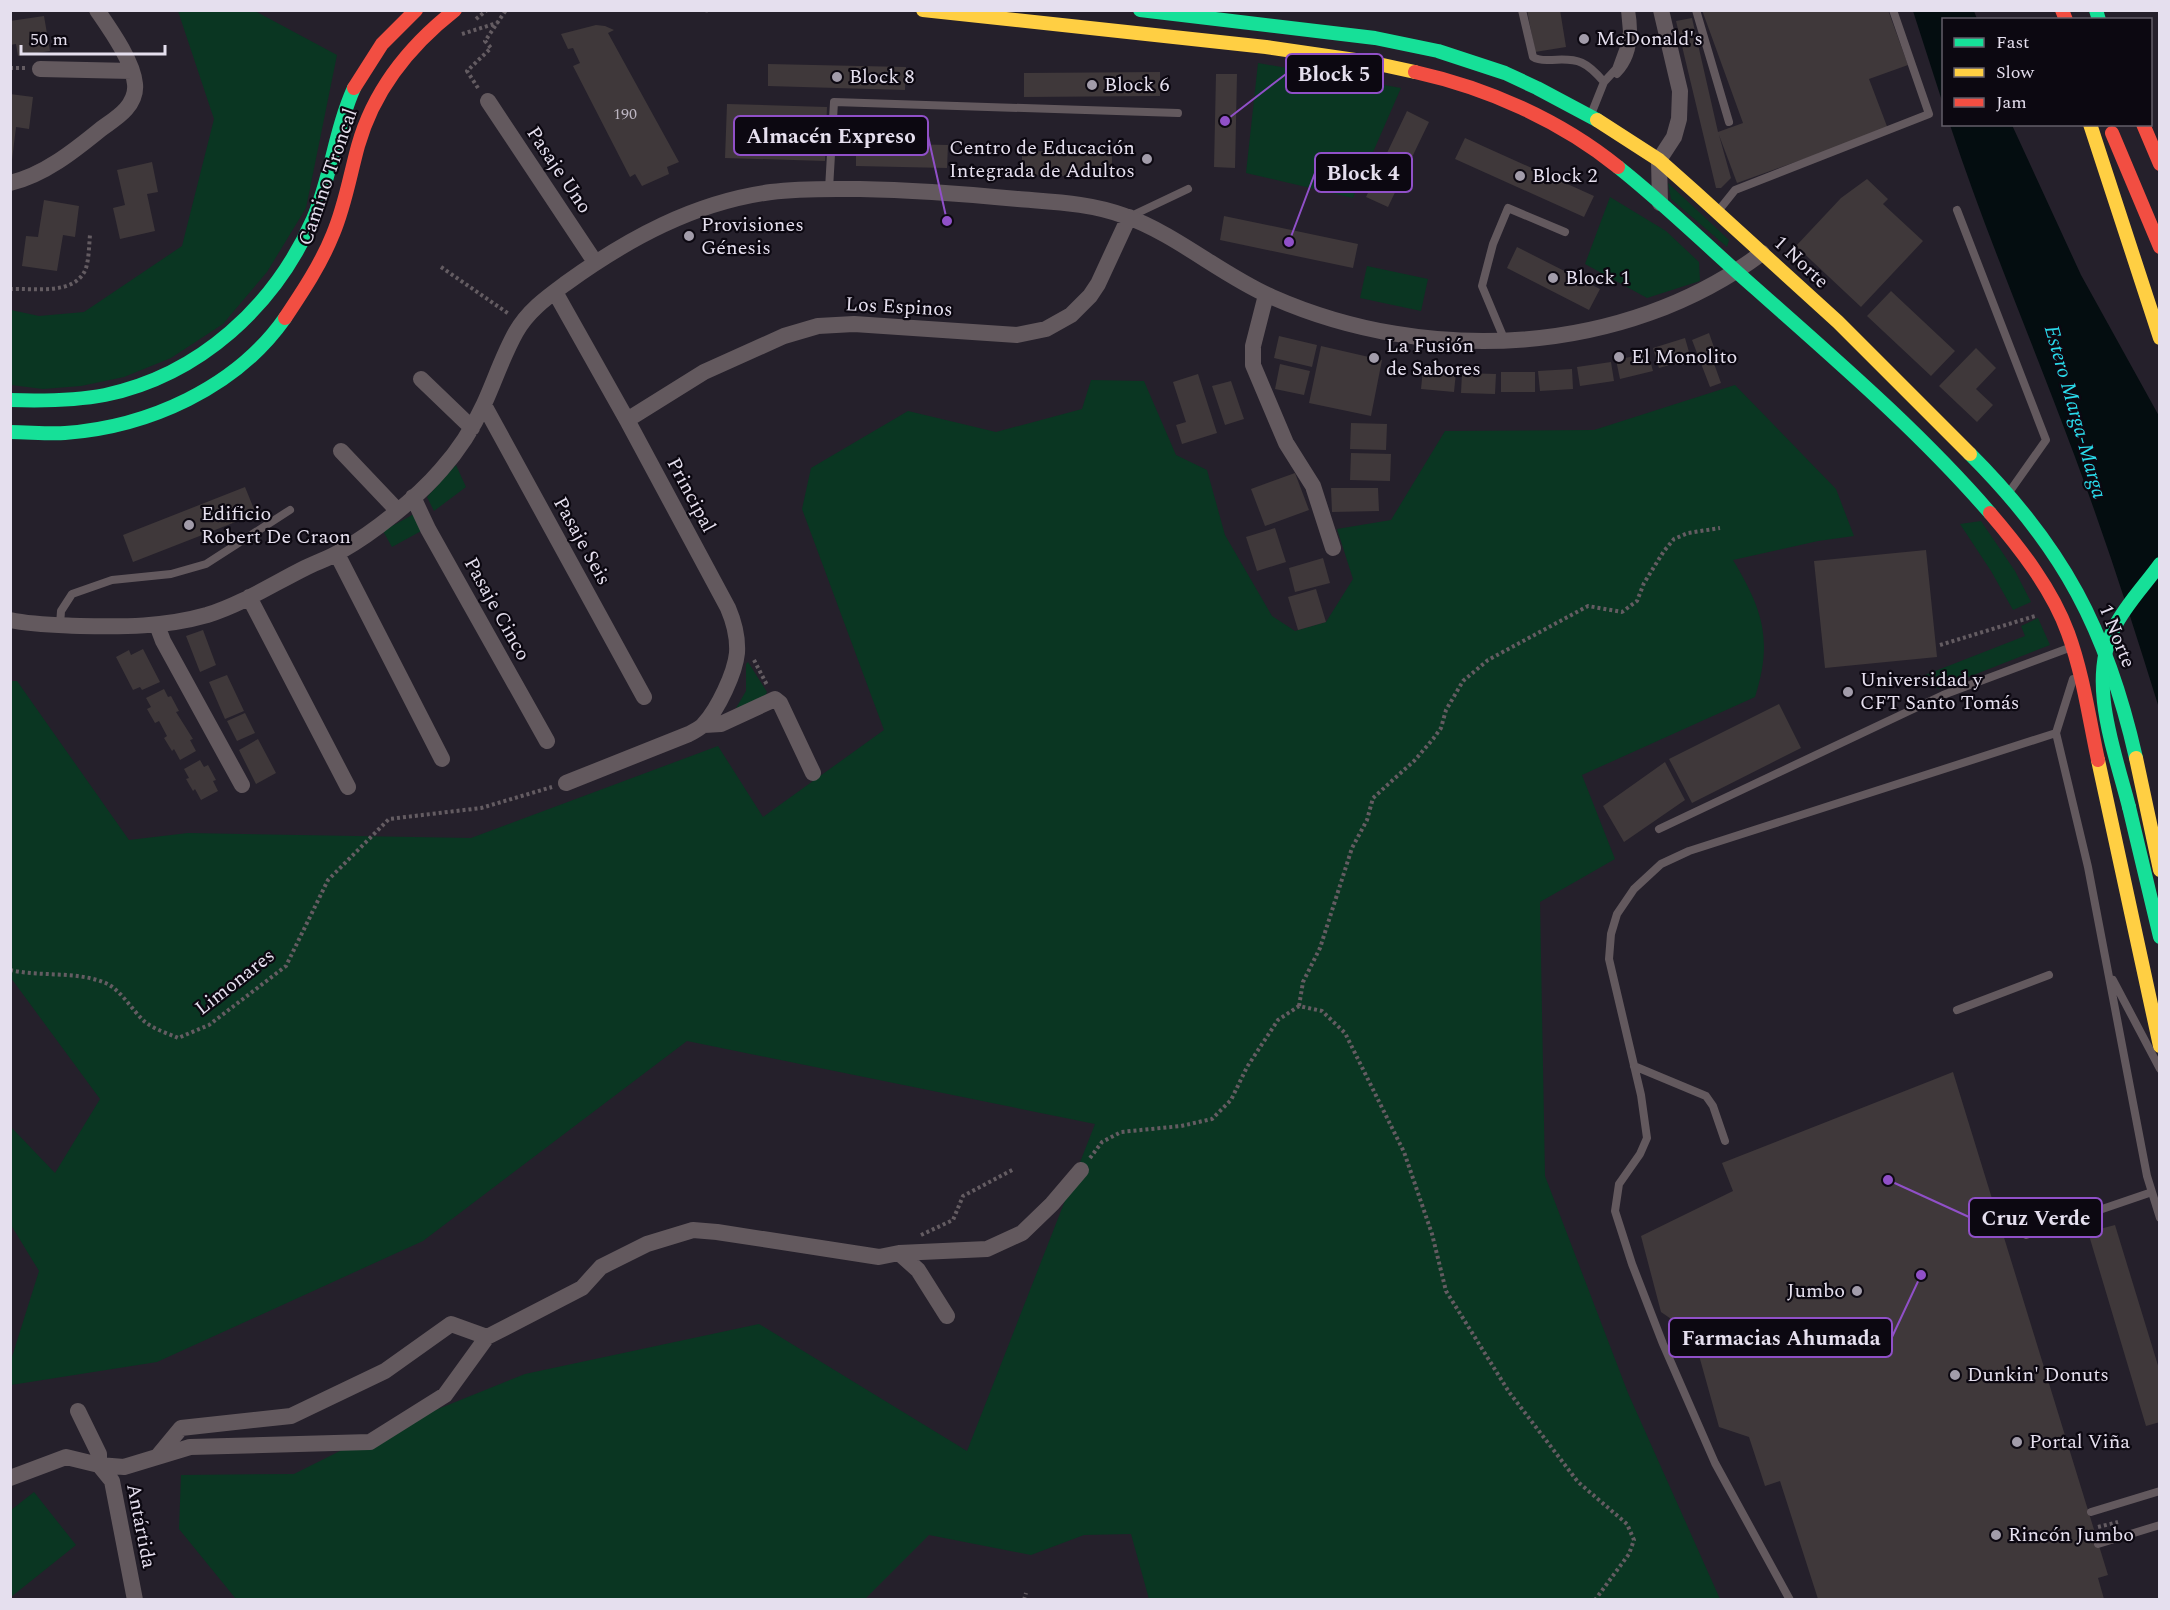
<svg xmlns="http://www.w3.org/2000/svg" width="2170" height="1610" font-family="Spectral,serif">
  <rect width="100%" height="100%" fill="#25202b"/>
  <!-- green -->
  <path fill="#0a3622" d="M178,11H255L337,55L306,208L267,272L223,324L171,358L124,377L81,386L43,389L11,385V310L39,316L84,312L182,246L214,119Z
    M1258,63L1401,88L1353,198L1246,173Z
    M1668,183L1729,240L1727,247L1671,199Z
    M1610,197L1666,231L1699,262L1700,281L1647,298L1585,264Z
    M1367,266L1428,279L1421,311L1360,298Z
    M1091,380L1144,381L1176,455L1207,470L1225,535L1272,616L1295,631L1326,622L1353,579L1337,529L1391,520L1445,431L1594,430L1735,385L1836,489L1854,536L1818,541L1733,560C1763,610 1773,640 1755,697L1582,775L1615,859L1540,902L1545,1176L1628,1393L1720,1599H1149L1131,1534L1084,1535L1031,1555L929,1535L865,1599H236L179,1529L181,1475L294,1474L366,1438L525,1374L759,1324L967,1451L1095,1124L687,1041L423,1241L157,1362L11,1385V1360L39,1271L11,1225V1127L55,1173L100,1099L11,978V681H17L129,840L188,833L471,838L718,746L763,817L884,730L802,509L811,468L908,411L996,432L1082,409Z
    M456,465L466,487L434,511L427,497Z
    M414,514L423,530L392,547L383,531Z
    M1981,521L2015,571L2031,602L2013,610L1991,571L1960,524Z
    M2038,618L2050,645L1938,689L1925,675L2025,636L2021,626Z
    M748,662L767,692L765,696L732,715L746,691V664Z
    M34,1492L76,1545L11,1597V1510Z"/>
  <!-- water -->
  <path fill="#040d10" d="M1913,11H1974L1977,19L1944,20L1943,104Z
    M1950,125H2012L2081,275L2159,416V708C2133,624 2106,540 2075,457C2034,346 1987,237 1950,125Z"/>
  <!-- building -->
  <path fill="#3f383a" d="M1527,10H1560L1566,47L1535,52Z
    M1702,10H1888L1908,65L1869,79L1888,129L1737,183L1719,135L1731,178L1721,188H1716L1676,21L1692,18L1718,132L1743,123Z
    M44,16L50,51L18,56L16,44L10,45V21Z
    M596,25L605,26L614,30L608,33L679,162L667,167L669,174L642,186L635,174L630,177L573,66L580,63L573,48L568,49L561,34Z
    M768,64L906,67L905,90L768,86Z
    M1160,72V96L1024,97V73Z
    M1216,74H1237L1235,168L1214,167Z
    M10,94L33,97L29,129L16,127L12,160Z
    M727,104L827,107L825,161L725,158Z
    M1407,111L1429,122L1388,207L1366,197Z
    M1465,138L1594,196L1584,217L1455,159Z
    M856,143L948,145L947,168L856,166Z
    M1022,151L1112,152V177L1022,175Z
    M152,162L158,192L147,194L155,231L120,239L113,208L125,205L117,170Z
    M1867,179L1888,199L1883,204L1923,241L1861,307L1796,246L1841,198Z
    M44,200L79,206L75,237L63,235L57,271L22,266L26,236L38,237Z
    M1224,216L1358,244L1353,268L1220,240Z
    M1517,247L1600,289L1589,310L1507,268Z
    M1891,291L1955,351L1931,376L1867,316Z
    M1709,333L1717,356L1712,358L1721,383L1710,387L1692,340Z
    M1279,336L1317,345L1312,367L1274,358Z
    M1685,338L1691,359L1659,368L1653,348Z
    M1321,346L1382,360L1371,416L1309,403Z
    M1976,348L1996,368L1976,389L1993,405L1977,422L1939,386Z
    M1648,353L1653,371L1620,379L1616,360Z
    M1611,362L1614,381L1580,386L1577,367Z
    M1280,364L1310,371L1304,395L1275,389Z
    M1423,369L1456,372L1454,392L1421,389Z
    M1572,369L1573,389L1540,391L1538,371Z
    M1501,372H1535V392H1501Z
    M1462,373L1496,374L1495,394L1461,393Z
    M1198,374L1217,433L1182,444L1176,425L1186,422L1173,382Z
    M1231,381L1244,419L1225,425L1212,386Z
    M1351,423L1387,424L1386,450L1350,449Z
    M1351,453L1391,454L1390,481L1350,480Z
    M1295,473L1309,510L1265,526L1251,489Z
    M245,487L256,514L133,562L123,535Z
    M1331,488H1378L1379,511L1332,512Z
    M1275,528L1286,562L1257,571L1246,537Z
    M1926,550L1937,657L1825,668L1814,561Z
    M1323,558L1330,583L1295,592L1289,568Z
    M1316,589L1326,622L1298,630L1288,597Z
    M203,630L216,665L200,672L186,636Z
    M143,649L160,682L142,690L140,687L133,690L116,657L129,650L131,655Z
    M227,675L244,711L225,719L209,682Z
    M164,689L168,697L171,696L179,711L176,712L193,739L190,740L196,751L180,760L174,749L172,751L164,738L167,736L159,721L155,723L147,709L151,707L146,698Z
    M1779,704L1801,748L1692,803L1669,759Z
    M245,713L255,733L237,741L227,721Z
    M258,739L276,773L256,784L239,750Z
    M200,760L204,767L208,765L216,780L213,781L218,791L201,800L195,789L193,791L186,779L189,778L184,769Z
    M1665,762L1685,800L1624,842L1603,806Z
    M1953,1072L2108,1575L2098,1578L2104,1599H1818L1780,1481L1765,1486L1749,1437L1719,1427L1693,1334L1661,1312L1641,1236L1733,1191L1722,1163Z
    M2115,1225L2160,1372V1422L2146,1426L2088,1232Z"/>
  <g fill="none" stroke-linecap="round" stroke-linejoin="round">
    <!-- path -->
    <path stroke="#645c62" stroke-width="4" stroke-dasharray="3 3" stroke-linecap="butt" d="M705,10L710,11
      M476,19L487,10
      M462,34L497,23
      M10,68H25
      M478,88L467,71L491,48L485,41L506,10
      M441,267L509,314
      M10,289C34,288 76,296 86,268C89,258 89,246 90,235
      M1940,645L2035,616
      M754,660L767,685
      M10,970C41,977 74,971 103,982C120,988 131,1009 144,1021C153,1029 167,1033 178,1038L209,1025L286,966L328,880L389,819L481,808L552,787
      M1299,1006L1303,982L1320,948L1352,848L1367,820L1373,798L1415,760L1433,739L1441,728L1446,710L1463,681L1488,660L1588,606L1622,612L1637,601L1644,583L1664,551L1674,539L1688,533L1720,528
      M1090,1158L1102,1142L1121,1132L1181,1126L1212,1119L1231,1100L1247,1067L1278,1020L1299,1006L1322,1011L1345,1033L1404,1152L1432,1234L1446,1291L1509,1392L1578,1482L1627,1524L1634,1540L1629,1554L1595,1600
      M921,1235L953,1220L963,1196L1014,1169
      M2098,1527L2118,1522
      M1024,1600L1026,1593"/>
    <!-- lane -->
    <path stroke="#63595e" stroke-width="8" d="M1522,10L1533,57C1539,61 1545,60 1552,60C1579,58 1587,62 1604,82
      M1696,10L1729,122
      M1617,74C1634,57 1635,32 1631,10
      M1592,112L1604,82L1616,69L1624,47L1627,32L1625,10
      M829,189L834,102L1178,113
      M1719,210L1735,190L1929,114L1893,10
      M1957,210L2046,440L2010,491
      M1129,217L1188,189
      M1505,341L1482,286L1493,244L1508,208L1565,232
      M60,625L61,611L72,594L112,580L171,574L206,564L290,510
      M2073,679L2056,733L2088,867L2147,1176L2160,1218
      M1659,829L1943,695L2069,648
      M2113,980L2160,1069
      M1957,1010L2049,975
      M1634,1066L1706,1096L1713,1106L1725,1141
      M2026,1235L2152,1192
      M2091,1512L2160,1491
      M2098,1544L2160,1525
      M1790,1600L1715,1463L1663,1344L1632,1264L1615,1211L1619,1184L1640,1154L1647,1138L1641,1095L1609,959L1611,934L1617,914L1634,889L1661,864L1689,851L2056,733"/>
    <!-- street -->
    <path stroke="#63595e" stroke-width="16" d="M40,69L132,71
      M488,101L595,262
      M10,183C44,175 74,151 101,129C109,123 119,117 126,109C132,102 136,93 135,84C133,61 110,29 97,10
      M1660,203L1659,160L1674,137L1679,119L1680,91L1661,10
      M555,292L627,420L728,608C734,622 738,637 737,653C735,673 718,709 704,724C701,728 694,731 689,734L566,783
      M1266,295L1253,346V365L1286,443L1313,486L1333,548
      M421,379L472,428
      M484,405L644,697
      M627,420L704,372L784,336L818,326L854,324L1017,335L1046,329L1071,315L1090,296L1098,284L1129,217
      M341,451L397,510
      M413,497L428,529L547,741
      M337,554L442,759
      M249,597L348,787
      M10,620C33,625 57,625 80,626C123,627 165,627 207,615C242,604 273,584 305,568C317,562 330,558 341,551C373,533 417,498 441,470C458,451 473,428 484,404C495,380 503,355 516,332C528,311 546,298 565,284C627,239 695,202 771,192C801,188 830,189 860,189C913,190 965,194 1018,199C1054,202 1091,203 1125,216C1176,234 1223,276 1272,297C1428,366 1624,356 1762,253
      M157,625L163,641L242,785
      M704,725L721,724L775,699L780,703L813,773
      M899,1253L918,1270L947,1316
      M78,1411L99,1454V1465
      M157,1457L181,1428L291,1416L385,1371L451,1324L487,1337L582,1288L601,1267L647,1244L693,1230L717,1232L879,1257L899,1253L987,1249L1022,1233L1052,1204L1081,1170
      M99,1465L112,1481L135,1600
      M10,1478L66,1457L99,1465L124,1467L190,1447L370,1442L445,1395L487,1337"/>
    <!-- fast -->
    <path stroke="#16e098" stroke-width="14" d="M1140,10L1375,38L1438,51L1505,73L1537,88L1597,120
      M2096,10L2099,20
      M1618,167C1666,205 1709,248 1755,288C1836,360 1919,431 1990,513
      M10,400C42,401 74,401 105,395C200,375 275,306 313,219C331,177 335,130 354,88
      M10,432C28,432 47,434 65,433C148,427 236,388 285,318
      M1970,454C2063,547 2107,630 2136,758
      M2129,807L2160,937"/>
    <!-- slow -->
    <path stroke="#ffcf43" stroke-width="14" d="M923,10L1266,47L1369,62L1415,72
      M1597,120L1659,160L1695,192L1838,322L1970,454
      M2090,124L2160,338
      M2136,758L2160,870
      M2098,760L2160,1046"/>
    <!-- jam -->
    <path stroke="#f24e42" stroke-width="14" d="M2062,10L2066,20
      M1415,72C1487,88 1560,120 1618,167
      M354,88L382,44L416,10
      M2143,124L2160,164
      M2112,133L2160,247
      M285,318C303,291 321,264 333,234C345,206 350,175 358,146C374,89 409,46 455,10
      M1990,513C2020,548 2052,589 2068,633C2083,674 2089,718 2098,760"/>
    <!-- fast-bridge -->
    <path stroke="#16e098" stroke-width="14" d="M2129,807C2115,751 2087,683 2114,628C2126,604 2145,585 2160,564"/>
  </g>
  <!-- markers -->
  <g fill="#a29caa" stroke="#0c0811" stroke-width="2">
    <circle cx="1584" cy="39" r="6"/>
    <circle cx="837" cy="77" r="6"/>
    <circle cx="1092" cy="85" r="6"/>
    <circle cx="1147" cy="159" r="6"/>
    <circle cx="1520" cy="176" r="6"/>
    <circle cx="689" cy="236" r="6"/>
    <circle cx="1553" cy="278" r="6"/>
    <circle cx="1619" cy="357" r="6"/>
    <circle cx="1374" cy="358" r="6"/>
    <circle cx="189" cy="525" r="6"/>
    <circle cx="1848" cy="692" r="6"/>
    <circle cx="1857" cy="1291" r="6"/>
    <circle cx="1955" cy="1375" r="6"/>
    <circle cx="2017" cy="1442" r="6"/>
    <circle cx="1996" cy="1535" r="6"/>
  </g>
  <g text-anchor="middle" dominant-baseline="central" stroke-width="4.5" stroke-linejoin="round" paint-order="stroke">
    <!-- number labels -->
    <g font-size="16" fill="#bcb5c1">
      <text x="625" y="114">190</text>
    </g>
    <!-- poi labels -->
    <g font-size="20" fill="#e5dfee" stroke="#0c0811" text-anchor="start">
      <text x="1596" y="39">McDonald's</text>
      <text x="849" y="77">Block 8</text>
      <text x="1104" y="85">Block 6</text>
      <text x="1135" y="148" text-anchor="end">Centro de Educación<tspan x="1135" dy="23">Integrada de Adultos</tspan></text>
      <text x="1532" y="176">Block 2</text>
      <text x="701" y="225">Provisiones<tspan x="701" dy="23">Génesis</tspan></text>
      <text x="1565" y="278">Block 1</text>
      <text x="1386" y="346">La Fusión<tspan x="1386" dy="23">de Sabores</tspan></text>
      <text x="1631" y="357">El Monolito</text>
      <text x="201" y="514">Edificio<tspan x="201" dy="23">Robert De Craon</tspan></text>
      <text x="1860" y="680">Universidad y<tspan x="1860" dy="23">CFT Santo Tomás</tspan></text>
      <text x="1845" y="1291" text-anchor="end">Jumbo</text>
      <text x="1967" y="1375">Dunkin' Donuts</text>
      <text x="2029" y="1442">Portal Viña</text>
      <text x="2008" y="1535">Rincón Jumbo</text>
    </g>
    <!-- street labels -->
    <g font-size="20" fill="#e5dfee" stroke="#0c0811">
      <text transform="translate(559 170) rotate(56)">Pasaje Uno</text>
      <text transform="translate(328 177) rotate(-71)">Camino Troncal</text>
      <text transform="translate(1801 262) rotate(43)">1 Norte</text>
      <text transform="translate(899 307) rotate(3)">Los Espinos</text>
      <text transform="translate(691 495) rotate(62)">Principal</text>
      <text transform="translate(582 541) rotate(61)">Pasaje Seis</text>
      <text transform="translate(497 609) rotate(61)">Pasaje Cinco</text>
      <text transform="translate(2117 636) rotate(68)">1 Norte</text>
      <text transform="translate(235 982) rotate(-38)">Limonares</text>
      <text transform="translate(141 1526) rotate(79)">Antártida</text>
    </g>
    <!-- water labels -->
    <g font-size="21" font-style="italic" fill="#2adbeb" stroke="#0c0811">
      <text transform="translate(2075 412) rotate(74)">Estero Marga-Marga</text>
    </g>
  </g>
  <!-- callouts -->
  <path fill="none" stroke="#9050c8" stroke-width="2" d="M1225 121L1286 74M947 221L928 136M1289 242L1315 173M1888 1180L1969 1217M1921 1275L1892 1337"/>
  <g fill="#9050c8" stroke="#0c0811" stroke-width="2">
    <circle cx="1225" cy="121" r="6"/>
    <circle cx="947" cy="221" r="6"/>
    <circle cx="1289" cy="242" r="6"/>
    <circle cx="1888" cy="1180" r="6"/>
    <circle cx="1921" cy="1275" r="6"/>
  </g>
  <g fill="#0c0811" stroke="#9050c8" stroke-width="2">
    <rect x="1286" y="54" width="97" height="39" rx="6"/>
    <rect x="734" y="116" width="194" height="39" rx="6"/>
    <rect x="1315" y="153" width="97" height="39" rx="6"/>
    <rect x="1969" y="1198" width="133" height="39" rx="6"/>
    <rect x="1669" y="1318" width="223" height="39" rx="6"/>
  </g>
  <g font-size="21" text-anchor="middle" font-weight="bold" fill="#e5dfee">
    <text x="1334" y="81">Block 5</text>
    <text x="831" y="143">Almacén Expreso</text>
    <text x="1363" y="180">Block 4</text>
    <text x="2036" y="1225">Cruz Verde</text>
    <text x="1781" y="1345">Farmacias Ahumada</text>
  </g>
  <!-- border -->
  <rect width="2170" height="1610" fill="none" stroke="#e5dfee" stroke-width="24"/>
  <!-- legend -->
  <rect x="1942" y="18" width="210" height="108" fill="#0c0811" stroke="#635e69" stroke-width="1.5"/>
  <rect x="1954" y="38" width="30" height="9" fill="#16e098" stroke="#635e69" stroke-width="1.5"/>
  <text x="1996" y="48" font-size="18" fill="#e5dfee">Fast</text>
  <rect x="1954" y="68" width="30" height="9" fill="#ffcf43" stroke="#635e69" stroke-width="1.5"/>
  <text x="1996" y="78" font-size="18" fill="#e5dfee">Slow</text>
  <rect x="1954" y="98" width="30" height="9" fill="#f24e42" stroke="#635e69" stroke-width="1.5"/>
  <text x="1996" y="108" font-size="18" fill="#e5dfee">Jam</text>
  <!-- scale -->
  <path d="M21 45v9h144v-9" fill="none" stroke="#e5dfee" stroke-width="3"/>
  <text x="30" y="45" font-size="18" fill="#e5dfee" stroke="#0c0811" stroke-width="4.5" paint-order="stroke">50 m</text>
</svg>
